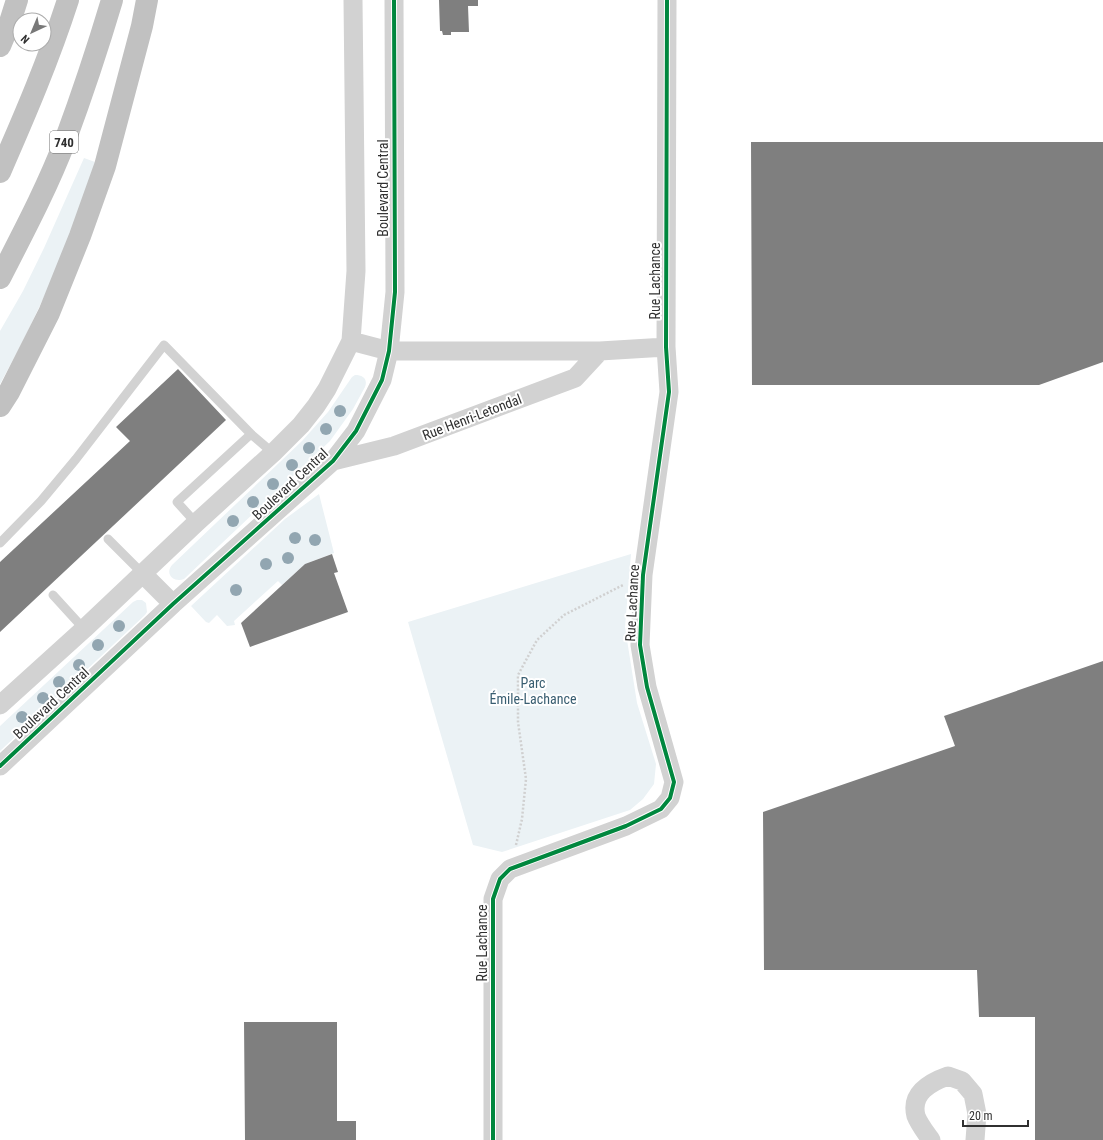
<svg xmlns="http://www.w3.org/2000/svg" width="1103" height="1140" font-family="'Roboto Condensed',sans-serif">
  <rect width="100%" height="100%" fill="#fff"/>
  <!-- green -->
  <path fill="#ebf2f5" d="M84,158L95,162C87,186 80,211 71,234C50,286 27,335 0,384V331L23,291L44,248Z
    M355,375C363,375 368,379 365,387L353,409L330,441L184,579C175,583 164,575 172,565L302,441L328,412L352,377Z
    M319,494L334,553L305,564L282,585L278,581L234,621L235,625L227,626L217,615L209,623L206,622L191,606L285,519Z
    M631,554L625,627L637,703L656,764L654,784L643,799L630,810L502,852L473,845L408,622Z
    M137,600H142L146,603L147,612L145,615L0,751V726L133,602Z"/>
  <!-- building -->
  <path fill="#7f7f7f" d="M439,0H478V6H468L469,32H451V35H443L442,31H440Z
    M751,142H1103V362L1039,385H752Z
    M178,369L226,420L0,632V562L130,441L116,427Z
    M332,554L338,572L334,573L348,612L250,647L241,623L305,564Z
    M1103,661V1140H1035V1017H979L977,970H764L763,812L955,746L944,716Z
    M244,1022H337V1121H356V1140H245Z"/>
  <g fill="none" stroke-linecap="round" stroke-linejoin="round">
    <!-- path -->
    <path stroke="#d0d0d0" stroke-width="2.5" stroke-dasharray="2 2" stroke-linecap="butt" d="M516,845L522,819L526,779L518,722V675L537,640L564,615L623,585"/>
    <!-- lane -->
    <path stroke="#d2d2d2" stroke-width="9" d="M196,523L177,502L251,434L273,453
      M108,539L143,574
      M0,543L41,501L76,459L164,345L251,434
      M53,595L84,629"/>
    <!-- street -->
    <path stroke="#d2d2d2" stroke-width="19" d="M351,341L389,351H600L666,347
      M333,461L394,446L575,378L600,351
      M143,574L173,604
      M0,705L84,629L196,523L273,453L301,425L316,406L327,389L351,341L356,271L353,0
      M0,766L173,604L333,461L356,431L382,380L389,351L395,292L394,0
      M493,1140V899L500,879L510,869L626,826L661,809L670,798L674,782L647,687L640,645L643,575L669,392L666,347L667,0
      M931,1140C926,1133 919,1124 916,1116C910,1093 931,1082 948,1076L962,1081L973,1094L977,1114L975,1140"/>
    <!-- highway -->
    <path stroke="#c1c1c1" stroke-width="22" d="M0,46L10,22L17,0
      M0,172C25,115 49,59 68,0
      M0,278C23,233 47,188 65,141C82,95 98,47 112,0
      M0,406L9,392L49,313L80,236L105,166L142,26L147,0"/>
    <!-- cycleway casing -->
    <g stroke="#fff" stroke-width="6">
      <path id="cycleway" d="M0,766L173,604L333,461L356,431L382,380L389,351L395,292L394,0
        M493,1140V899L500,879L510,869L626,826L661,809L670,798L674,782L647,687L640,645L643,575L669,392L666,347L667,0"/>
    </g>
    <!-- cycleway -->
    <use href="#cycleway" stroke="#00873e" stroke-width="4"/>
  </g>
  <!-- trees -->
  <g fill="#92a6b1">
    <circle cx="340" cy="411" r="6"/>
    <circle cx="326" cy="429" r="6"/>
    <circle cx="309" cy="448" r="6"/>
    <circle cx="292" cy="465" r="6"/>
    <circle cx="273" cy="484" r="6"/>
    <circle cx="253" cy="502" r="6"/>
    <circle cx="233" cy="521" r="6"/>
    <circle cx="295" cy="538" r="6"/>
    <circle cx="315" cy="540" r="6"/>
    <circle cx="288" cy="558" r="6"/>
    <circle cx="266" cy="564" r="6"/>
    <circle cx="236" cy="590" r="6"/>
    <circle cx="119" cy="626" r="6"/>
    <circle cx="98" cy="645" r="6"/>
    <circle cx="79" cy="665" r="6"/>
    <circle cx="59" cy="682" r="6"/>
    <circle cx="43" cy="698" r="6"/>
    <circle cx="22" cy="717" r="6"/>
  </g>
  <g text-anchor="middle" dominant-baseline="central" stroke-width="4" stroke-linejoin="round" paint-order="stroke">
    <!-- shield labels -->
    <rect fill="#fff" stroke="#6e6e6e" stroke-width="1" x="50" y="131" width="28" height="22" rx="3"/>
    <g font-size="13" font-weight="bold" fill="#303030">
      <text x="64" y="142">740</text>
    </g>
    <!-- street labels -->
    <g font-size="14" fill="#303030" stroke="#fff">
      <text transform="translate(383 188) rotate(-90)">Boulevard Central</text>
      <text transform="translate(655 281) rotate(-90)">Rue Lachance</text>
      <text transform="translate(472 417) rotate(-21)">Rue Henri-Letondal</text>
      <text transform="translate(290 484) rotate(-43)">Boulevard Central</text>
      <text transform="translate(632 603) rotate(-87)">Rue Lachance</text>
      <text transform="translate(51 703) rotate(-43)">Boulevard Central</text>
      <text transform="translate(482 943) rotate(-90)">Rue Lachance</text>
    </g>
    <!-- park labels -->
    <g font-size="14" fill="#395e71" stroke="#fff">
      <text x="533" y="683">Parc<tspan x="533" dy="16">Émile-Lachance</tspan></text>
    </g>
  </g>
  <!-- north arrow -->
  <g transform="translate(32 32) rotate(224)"><circle r="19" fill="#ffffff" stroke="#acacac"/>
  <path d="M0-3L7 15L0 10L-7 15Z" fill="#787878"/>
  <text y="-6" font-size="11" font-weight="bold" text-anchor="middle" fill="#303030">N</text>
  </g>
  <!-- scale -->
  <path d="M963 1120v6h65v-6" fill="none" stroke="#303030" stroke-width="2"/>
  <text x="969" y="1120" font-size="12" fill="#303030" stroke="#ffffff" stroke-width="3" paint-order="stroke">20 m</text>
</svg>
